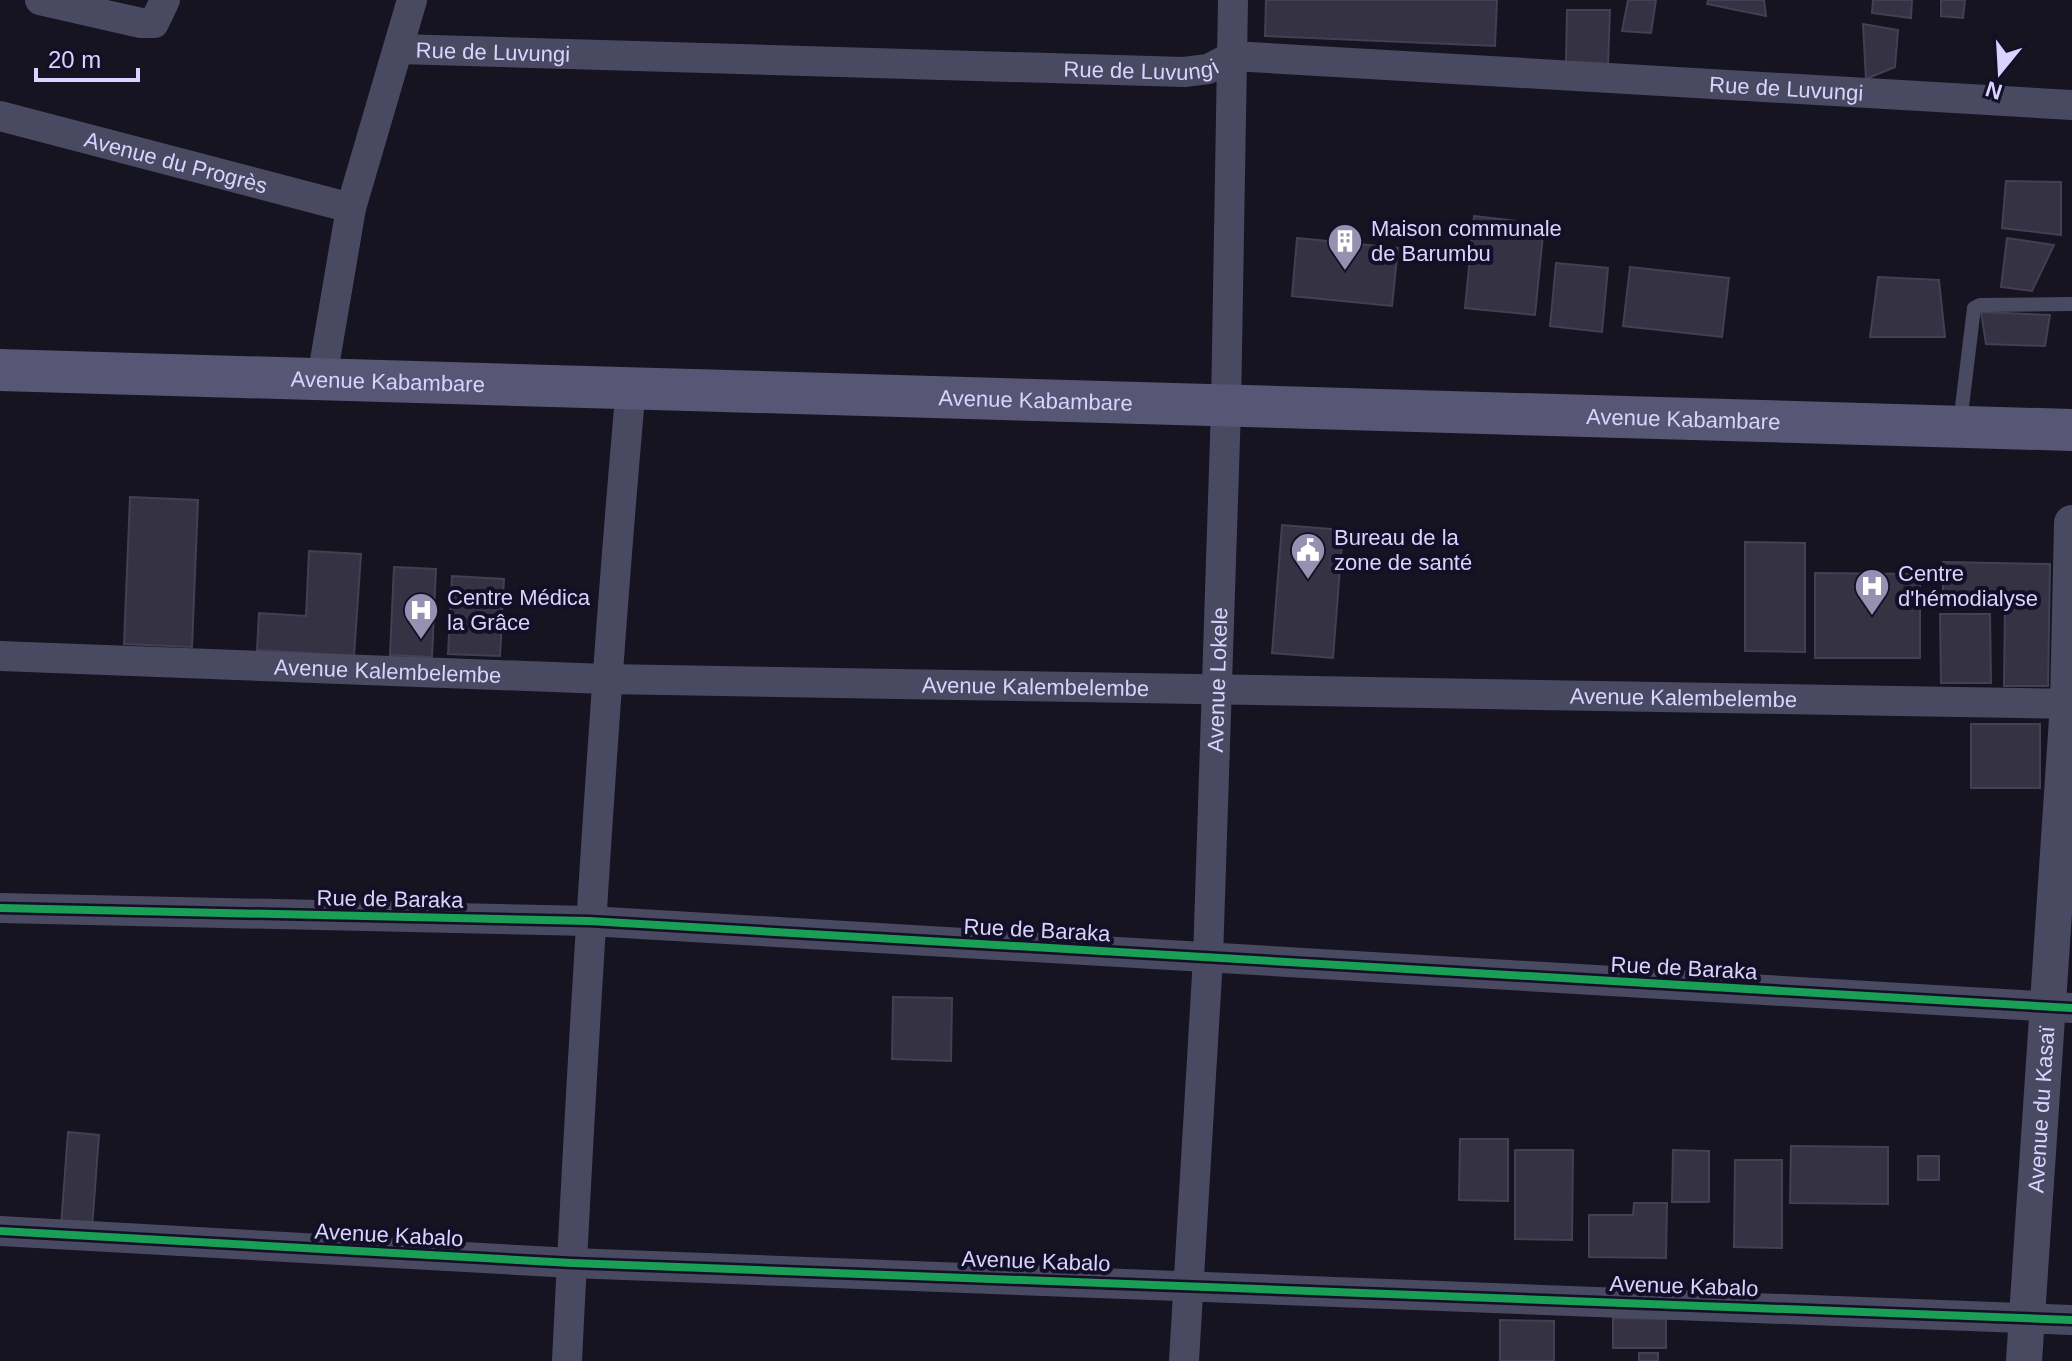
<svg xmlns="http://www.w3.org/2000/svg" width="2072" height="1361" font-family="Helvetica,sans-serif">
  <rect width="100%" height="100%" fill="#161421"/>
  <!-- building -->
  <path fill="#343243" stroke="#433f54" stroke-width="2" d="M1266,0H1497L1495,46L1265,36Z
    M1628,0H1656L1651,33L1622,31Z
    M1708,0H1764L1766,16L1707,4Z
    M1873,0H1912L1911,18L1872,13Z
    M1941,0H1965L1963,18L1941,16Z
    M1567,10H1610L1608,65L1566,62Z
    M1863,24L1898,30L1895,67L1866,79Z
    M2006,181L2061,182V235L2002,228Z
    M1474,216L1544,224L1535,315L1465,308Z
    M1297,238L1398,248L1392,306L1292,296Z
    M2007,238L2054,245L2032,291L2001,287Z
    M1556,263L1608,268L1602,332L1550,326Z
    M1630,267L1729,278L1722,337L1623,326Z
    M1878,277L1939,280L1945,337H1870Z
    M1981,312L2050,315L2045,346L1986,344Z
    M130,497L198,500L192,647L124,644Z
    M1282,525L1343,530L1333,658L1272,653Z
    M1745,542L1805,543V652L1745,651Z
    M309,551L361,554L354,656L257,650L259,613L306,616Z
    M1943,562L2050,564L2048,686H2004L2005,605L1943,604Z
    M394,567L436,569L432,657L390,655Z
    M1815,573L1920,574V658H1815Z
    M452,576L504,579L500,656L448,654Z
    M1940,614H1990L1991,683H1941Z
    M1971,724H2040V788H1971Z
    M893,997L952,998L951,1061L892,1059Z
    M68,1132L99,1135L92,1228L61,1226Z
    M1460,1139H1508V1201L1459,1200Z
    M1791,1146L1888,1147V1204L1790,1203Z
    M1515,1150H1573L1572,1240L1515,1239Z
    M1673,1150L1709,1151V1202H1672Z
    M1918,1156H1939V1180H1918Z
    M1735,1160H1782V1248L1734,1247Z
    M1634,1203H1667L1666,1258L1589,1257V1215H1633Z
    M1613,1318L1666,1319V1348H1613Z
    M1500,1320L1554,1321V1361H1500Z
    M1639,1353H1658V1361H1639Z"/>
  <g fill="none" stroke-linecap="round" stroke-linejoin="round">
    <!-- service -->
    <path stroke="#4a4962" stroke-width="14" d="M1960,423L1974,308L1980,305L2072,304"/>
    <!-- minor -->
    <g stroke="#4a4962" stroke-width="30">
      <path d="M40,0L141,23H154L165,0"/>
      <path id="s1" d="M399,49L1184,72L1208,69L1233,56L2072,105"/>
      <path id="s2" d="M0,116L351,208"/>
      <path d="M322,378L351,208L412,0"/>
      <path id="s3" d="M0,656L605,679L2072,704"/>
      <path d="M0,908L589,921L2072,1008"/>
      <path d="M0,1231L572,1263L2072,1320"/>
      <path d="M567,1361C583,1035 602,711 631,386"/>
      <path id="s4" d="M1184,1361L1208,958L1226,408L1233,0"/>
    </g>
    <!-- tertiary -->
    <path stroke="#4a4962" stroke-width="36" id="s5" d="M2024,1361L2068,704L2072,523"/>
    <!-- secondary -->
    <path stroke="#575674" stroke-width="42" id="s6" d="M0,370L2072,430"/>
    <!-- cycleway casing -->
    <g stroke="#130f26" stroke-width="13">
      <path id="cycleway" d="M0,908L589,921L2072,1008
        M0,1231L572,1263L2072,1320"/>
    </g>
    <!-- cycleway -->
    <use href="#cycleway" stroke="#1a9f57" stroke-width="8"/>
  </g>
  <!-- icons -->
  <defs>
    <g id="building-pin" transform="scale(1.8)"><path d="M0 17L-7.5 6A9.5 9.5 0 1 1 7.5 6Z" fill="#9591b1" stroke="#130f26"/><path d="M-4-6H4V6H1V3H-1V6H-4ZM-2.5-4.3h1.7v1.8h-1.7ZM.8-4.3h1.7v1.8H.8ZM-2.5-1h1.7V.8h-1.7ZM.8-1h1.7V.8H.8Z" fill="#fff"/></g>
    <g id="civic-pin" transform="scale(1.8)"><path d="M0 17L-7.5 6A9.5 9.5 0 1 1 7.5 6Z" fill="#9591b1" stroke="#130f26"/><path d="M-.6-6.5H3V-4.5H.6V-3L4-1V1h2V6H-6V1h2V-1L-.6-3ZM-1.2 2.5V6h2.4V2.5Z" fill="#fff"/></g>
    <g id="hospital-pin" transform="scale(1.8)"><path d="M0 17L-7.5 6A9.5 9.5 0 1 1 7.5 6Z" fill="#9591b1" stroke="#130f26"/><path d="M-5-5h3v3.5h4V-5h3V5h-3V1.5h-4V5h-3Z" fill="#fff"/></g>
  </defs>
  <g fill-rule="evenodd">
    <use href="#building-pin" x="1345" y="241"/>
    <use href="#civic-pin" x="1308" y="550"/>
    <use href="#hospital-pin" x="1872" y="586"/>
    <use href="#hospital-pin" x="421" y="610"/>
  </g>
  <g text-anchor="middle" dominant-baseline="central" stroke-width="8" stroke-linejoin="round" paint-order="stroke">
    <!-- street labels -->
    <g font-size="22" fill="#d9d4ff" stroke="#130f26">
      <text stroke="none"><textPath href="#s1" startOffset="94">Rue de Luvungi</textPath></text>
      <text stroke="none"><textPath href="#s1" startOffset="742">Rue de Luvungi</textPath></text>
      <text stroke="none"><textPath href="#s1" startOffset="1392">Rue de Luvungi</textPath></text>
      <text stroke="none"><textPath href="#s2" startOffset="182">Avenue du Progrès</textPath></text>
      <text stroke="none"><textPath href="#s6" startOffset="388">Avenue Kabambare</textPath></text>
      <text stroke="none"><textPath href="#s6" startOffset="1036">Avenue Kabambare</textPath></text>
      <text stroke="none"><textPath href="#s6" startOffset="1684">Avenue Kabambare</textPath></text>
      <text stroke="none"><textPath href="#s3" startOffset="388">Avenue Kalembelembe</textPath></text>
      <text stroke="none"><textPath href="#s4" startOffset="682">Avenue Lokele</textPath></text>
      <text stroke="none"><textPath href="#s3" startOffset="1036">Avenue Kalembelembe</textPath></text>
      <text stroke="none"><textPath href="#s3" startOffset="1684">Avenue Kalembelembe</textPath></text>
      <text transform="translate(390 899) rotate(1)">Rue de Baraka</text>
      <text transform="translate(1037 930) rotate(3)">Rue de Baraka</text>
      <text transform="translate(1684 968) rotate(3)">Rue de Baraka</text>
      <text stroke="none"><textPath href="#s5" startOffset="252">Avenue du Kasaï</textPath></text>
      <text transform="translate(389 1235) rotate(3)">Avenue Kabalo</text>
      <text transform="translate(1036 1261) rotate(2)">Avenue Kabalo</text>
      <text transform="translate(1684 1286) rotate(2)">Avenue Kabalo</text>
    </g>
    <!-- poi labels -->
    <g font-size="22" fill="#d9d4ff" stroke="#130f26" text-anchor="start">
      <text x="1371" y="228">Maison communale<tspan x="1371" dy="25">de Barumbu</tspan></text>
      <text x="1334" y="537">Bureau de la<tspan x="1334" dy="25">zone de santé</tspan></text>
      <text x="1898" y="573">Centre<tspan x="1898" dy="25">d'hémodialyse</tspan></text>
      <text x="447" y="597">Centre Médica<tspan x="447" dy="25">la Grâce</tspan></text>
    </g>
  </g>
  <!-- north arrow -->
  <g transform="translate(2000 72) rotate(198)" stroke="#130f26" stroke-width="6" paint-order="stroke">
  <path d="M0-6L14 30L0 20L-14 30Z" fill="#d9d4ff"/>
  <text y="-12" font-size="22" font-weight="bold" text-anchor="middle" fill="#d9d4ff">N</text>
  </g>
  <!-- scale -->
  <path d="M36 68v12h102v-12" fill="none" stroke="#d9d4ff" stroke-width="4"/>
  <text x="48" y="68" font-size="24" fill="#d9d4ff" stroke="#130f26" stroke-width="6" paint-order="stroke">20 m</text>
</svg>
